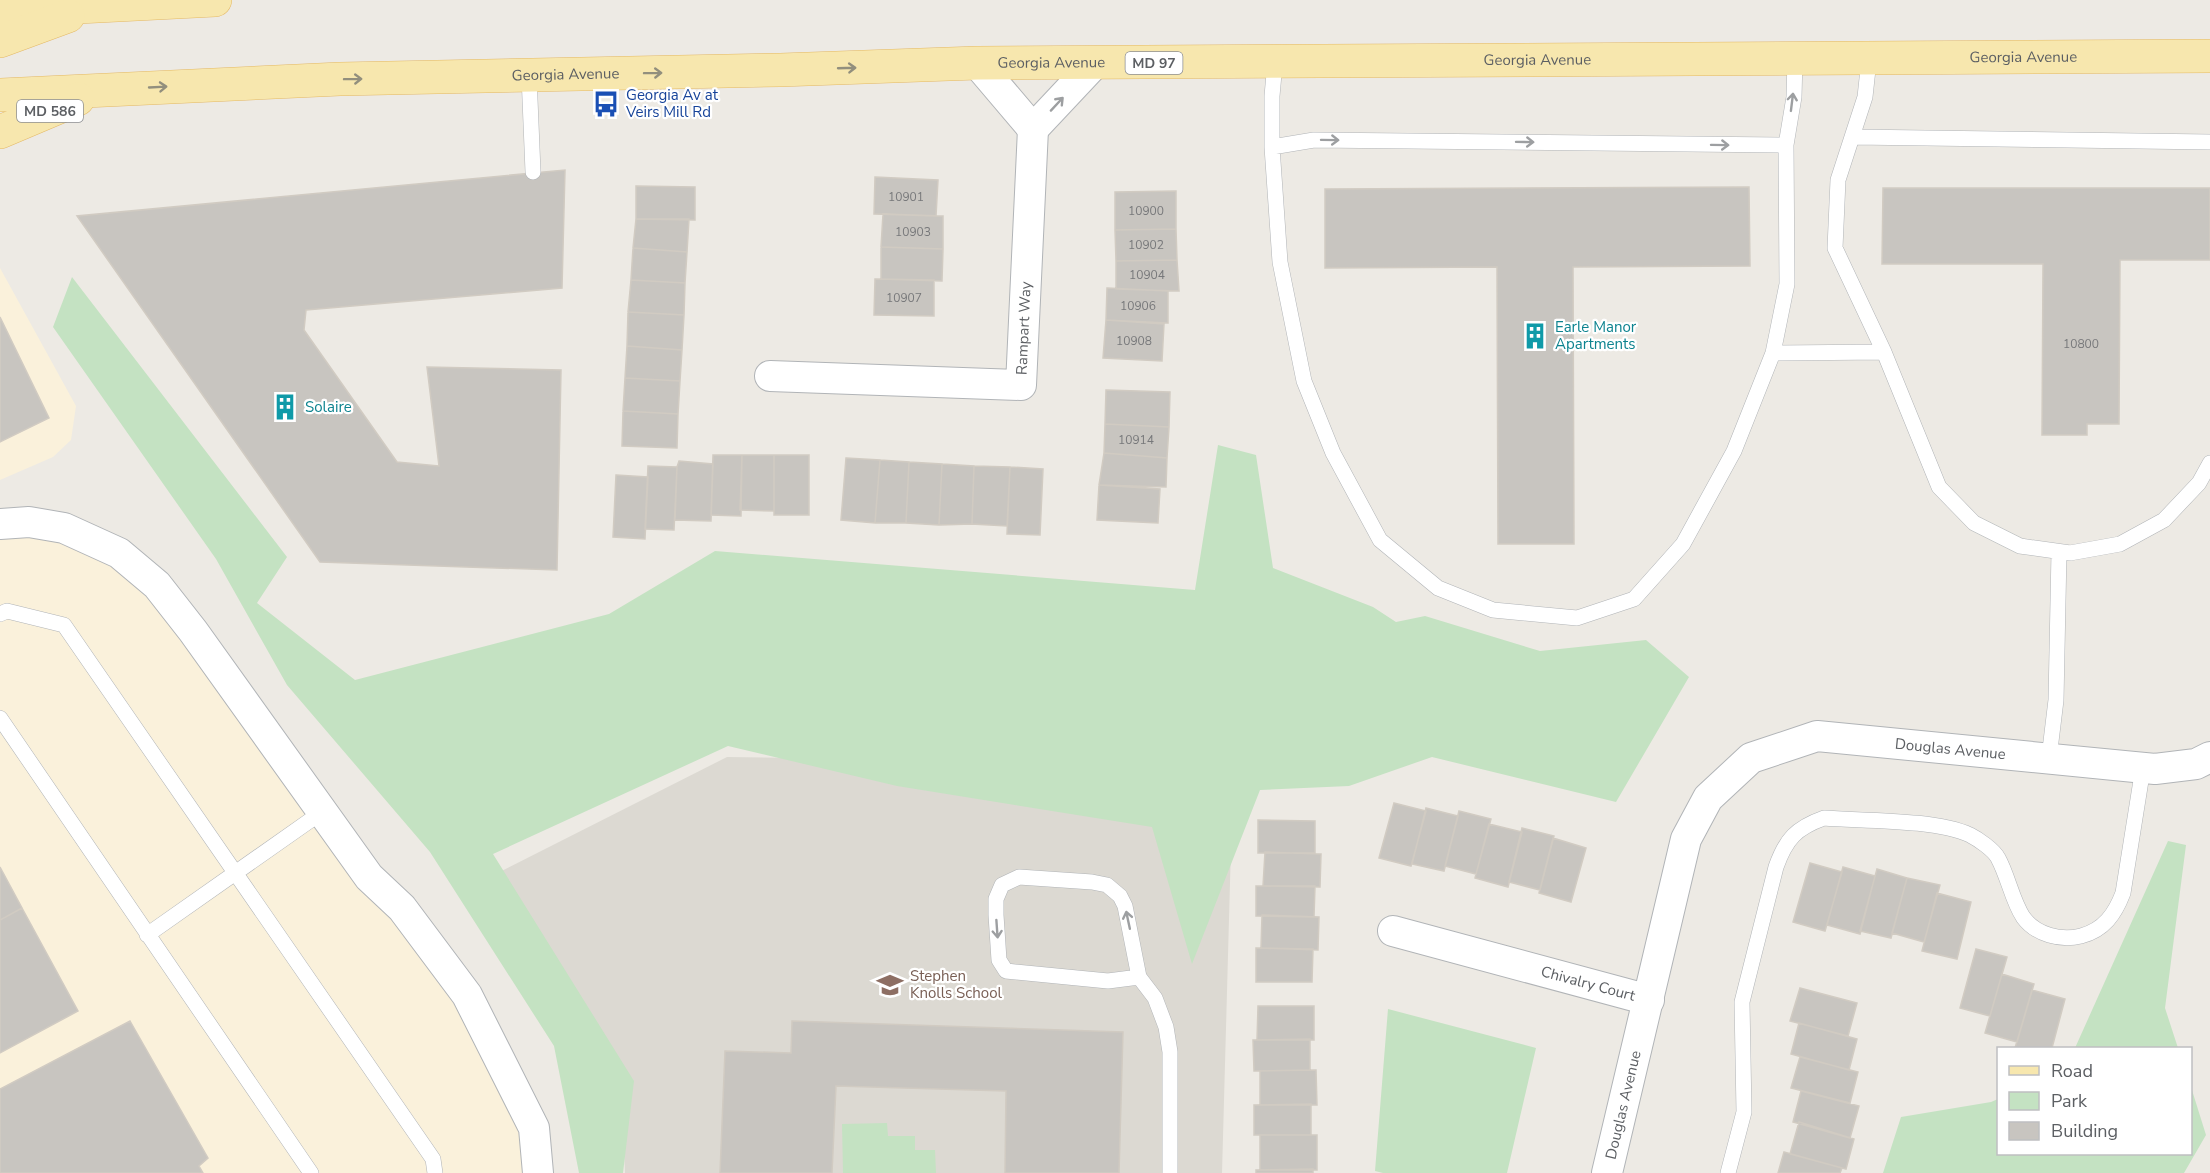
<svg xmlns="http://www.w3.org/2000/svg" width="2210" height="1173" font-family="'Nunito Sans',sans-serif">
  <rect width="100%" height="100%" fill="#edeae4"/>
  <!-- commercial -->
  <path fill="#faf1db" d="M0,268L76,406L71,440L53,457L0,480Z
    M0,524L119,553L467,995L538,1173H0Z"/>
  <!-- education -->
  <path fill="#dcd9d2" d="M727,757L866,759L1233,774L1222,1173H625L622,1091L486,879Z"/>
  <!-- green -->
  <path fill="#c4e2c2" d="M72,277L287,557L257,603L355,680L609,614L715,551L1195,590L1218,445L1256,455L1273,568L1373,607L1396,622L1425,616L1540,651L1646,640L1689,677L1616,802L1432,757L1349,786L1260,790L1192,964L1152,827L897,786L728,746L493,854L634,1081L623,1173H579L554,1046L430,852L287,685L216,559L53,327Z
    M2168,841L2186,845L2165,1008L2178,1048H2075Z
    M1388,1009L1536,1048L1507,1173H1383L1375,1171Z
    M2191,1087L2206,1135L2184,1173H1883L1901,1117L1991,1102L1998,1099V1154H2190Z
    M887,1123L888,1136H915V1150H935L936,1173H843L842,1124Z"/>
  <!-- building -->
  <path fill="#c8c5c0" stroke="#d1cbc2" stroke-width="1.5" d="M565,170L562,288L306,310L304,330L397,462L439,466L427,367L561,370L557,570L320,562L77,216Z
    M875,177L938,180L936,216L874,214Z
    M636,186L695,187V220L636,219Z
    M1749,187L1750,266L1573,267L1574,544H1498L1497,267L1325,268V189Z
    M1883,188H2210V260H2120L2119,424H2087V435H2042L2043,264H1882Z
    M1176,191V229L1115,230V192Z
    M883,214L943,216V249L881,247Z
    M636,219H689L687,252L633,248Z
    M1176,229L1177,260L1116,261L1115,230Z
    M881,247L943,249L942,281L881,279Z
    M633,248L687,252L685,283L631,280Z
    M1177,260L1179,291L1116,289V261Z
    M875,279L934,280V316L874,315Z
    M631,280L685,283L684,315L628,312Z
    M1107,288L1168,291V323L1106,320Z
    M628,312L684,315L682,350L627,346Z
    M0,317L49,418L0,442Z
    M1106,320L1164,324L1162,361L1103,358Z
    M627,346L682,350L680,381L625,378Z
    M625,378L680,381L678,414L623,411Z
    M1106,390L1170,392L1169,427L1105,424Z
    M623,411L678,414L677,448L622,446Z
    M1105,424L1169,427L1167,458L1104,453Z
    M1104,453L1167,458L1166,487L1099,485Z
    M713,455H742L741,516L711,515Z
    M742,455H774V511L740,510Z
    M774,455H809V515H774Z
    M846,458L880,460L875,523L841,520Z
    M880,460L909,462L906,523H875Z
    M679,461L713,464L711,521L675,520L677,467Z
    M909,462L942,464L939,525L906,523Z
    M942,464L974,466L972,524L939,525Z
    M648,466L677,467L674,530L645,529Z
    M974,466L1010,467L1007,526L972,524Z
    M1010,467L1043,469L1040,535L1007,534Z
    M616,475L648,477L645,539L613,537Z
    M1099,485L1160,489L1158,523L1097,520Z
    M1394,803L1426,811L1411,866L1379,858Z
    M1426,808L1458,816L1444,871L1412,864Z
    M1459,811L1491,819L1476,874L1445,866Z
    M1258,820L1315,821V853H1258Z
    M1489,824L1522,832L1508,887L1475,878Z
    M1522,828L1554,836L1540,890L1509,882Z
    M1553,838L1586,848L1571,902L1539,893Z
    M1265,852L1321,854L1320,887L1263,886Z
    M1810,863L1842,872L1825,931L1793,922Z
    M0,867L22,908L0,920Z
    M1843,867L1875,876L1860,934L1827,925Z
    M1877,869L1907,878L1891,938L1860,931Z
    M1907,878L1940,885L1924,942L1892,933Z
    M1256,886H1315L1314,917L1256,916Z
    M1937,893L1971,902L1957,959L1922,951Z
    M22,908L78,1011L0,1053V920Z
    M1262,915L1319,917L1318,950L1261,948Z
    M1256,948L1313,949L1312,982H1256Z
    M1976,949L2007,957L1990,1016L1960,1008Z
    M2002,974L2034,984L2017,1042L1985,1033Z
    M1800,988L1857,1003L1848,1036L1790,1021Z
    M2032,990L2065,999L2052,1048H2015Z
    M1258,1006H1314V1040H1257Z
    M130,1021L208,1158L199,1166L203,1173H0V1089Z
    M792,1021L1123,1032L1119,1173H1005L1006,1091L836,1086L832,1173H720L725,1051L791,1053Z
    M1799,1023L1857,1039L1849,1070L1791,1054Z
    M1310,1039V1070L1254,1071L1253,1040Z
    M1800,1057L1858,1072L1850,1103L1791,1088Z
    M1316,1070L1317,1105H1260V1071Z
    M1801,1091L1859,1106L1850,1138L1793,1122Z
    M1311,1104V1135H1254V1105Z
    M1799,1122L1854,1139L1846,1169L1790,1154Z
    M1260,1135H1317V1170H1260Z
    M1784,1152L1842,1168L1840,1173H1778Z
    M1313,1169V1173H1256V1170Z"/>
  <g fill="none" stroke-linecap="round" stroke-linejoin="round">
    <!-- service casing -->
    <g stroke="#b1b4b7" stroke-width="16">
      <path id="service" d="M1869,60L1865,97L1838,180L1835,248L1884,352L1939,487L1974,523L2020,546L2070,553L2120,544L2164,520L2199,483L2210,463
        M1275,63L1272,96V147L1280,262L1304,381L1333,453L1380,540L1438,588L1493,610L1577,618L1634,599L1683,544L1734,451L1773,353L1787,284L1786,145L1794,97L1795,59
        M529,75L533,172
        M1854,137L2210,142
        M1272,147L1314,140L1786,145
        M1773,353L1884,352
        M0,614L7,611L64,625L433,1159L435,1173
        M0,718L311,1173
        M2049,758L2056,700L2059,552
        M147,935L322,812
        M1139,977L1108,981L1006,971L999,960L996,915V899L1002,885L1019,877L1092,882L1107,885L1120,896L1125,906L1139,977L1155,998L1166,1027L1170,1052V1173
        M1728,1173L1744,1112L1742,1002L1776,867C1786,839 1796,828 1824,818C1863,821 1935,819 1970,835C1978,839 1994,850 1998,858C2008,876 2012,900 2023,917C2036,935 2061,941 2081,936C2104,930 2115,914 2123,893L2143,768"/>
    </g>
    <!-- minor casing -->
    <g stroke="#b1b4b7" stroke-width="32">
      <g id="minor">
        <path d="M977,63L1033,129L1095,63"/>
        <path id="s1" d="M770,376L1021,385L1033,129"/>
        <path d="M0,524L29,522L64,528L119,553L157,585L193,631L369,877L402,908L467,995L534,1128L538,1173"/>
        <path id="s2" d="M1393,931L1649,1000"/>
        <path id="s3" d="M1607,1173L1686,839L1708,798L1751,758L1817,736L2155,769L2196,764L2210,757"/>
      </g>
    </g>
    <!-- primary casing -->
    <g stroke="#e4b965" stroke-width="34">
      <g id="primary">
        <path d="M0,11L215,0"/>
        <path d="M0,41L68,16"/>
        <path id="s4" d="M0,95L340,79L780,70L977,63L2210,56"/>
        <path d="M0,132L78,99"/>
      </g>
    </g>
    <!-- service -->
    <use href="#service" stroke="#fff" stroke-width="15"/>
    <!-- minor -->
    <use href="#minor" stroke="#fff" stroke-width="30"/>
    <!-- primary -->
    <use href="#primary" stroke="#f7e7ae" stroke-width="33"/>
  </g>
  <!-- one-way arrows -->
  <defs><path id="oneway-shaft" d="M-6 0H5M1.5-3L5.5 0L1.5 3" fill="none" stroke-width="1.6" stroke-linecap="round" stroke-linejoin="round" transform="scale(1.5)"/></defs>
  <g stroke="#928f7d">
    <use href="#oneway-shaft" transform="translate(847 68) rotate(-2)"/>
    <use href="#oneway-shaft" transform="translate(653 73) rotate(-1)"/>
    <use href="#oneway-shaft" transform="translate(353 79) rotate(-1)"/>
    <use href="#oneway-shaft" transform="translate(158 87) rotate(-3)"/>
  </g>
  <g stroke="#9d9fa1">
    <use href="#oneway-shaft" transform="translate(1792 102) rotate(-83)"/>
    <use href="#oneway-shaft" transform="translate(1057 104) rotate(-47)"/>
    <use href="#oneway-shaft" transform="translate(1330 140) rotate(1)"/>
    <use href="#oneway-shaft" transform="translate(1525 142) rotate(1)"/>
    <use href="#oneway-shaft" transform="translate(1720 145) rotate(1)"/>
    <use href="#oneway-shaft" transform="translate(1128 920) rotate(-102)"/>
    <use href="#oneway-shaft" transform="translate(997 929) rotate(86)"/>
  </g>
  <!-- icons -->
  <defs>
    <g id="bus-bare" transform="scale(2.07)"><path d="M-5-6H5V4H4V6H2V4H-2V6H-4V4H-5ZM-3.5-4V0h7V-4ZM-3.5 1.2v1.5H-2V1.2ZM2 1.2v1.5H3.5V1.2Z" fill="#1a4fb4" stroke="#fff" stroke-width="2.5" paint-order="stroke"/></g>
    <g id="building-bare" transform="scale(2.07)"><path d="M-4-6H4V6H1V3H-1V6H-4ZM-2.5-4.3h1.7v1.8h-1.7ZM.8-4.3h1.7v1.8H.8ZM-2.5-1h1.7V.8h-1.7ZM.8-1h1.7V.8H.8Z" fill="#0f9aa8" stroke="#fff" stroke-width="2.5" paint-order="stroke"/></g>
    <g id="school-bare" transform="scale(2.07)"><path d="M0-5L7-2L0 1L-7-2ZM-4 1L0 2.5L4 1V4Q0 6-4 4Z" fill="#8d6e63" stroke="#fff" stroke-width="2.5" paint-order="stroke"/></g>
  </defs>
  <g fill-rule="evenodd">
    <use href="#bus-bare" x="606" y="104"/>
    <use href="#building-bare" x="1535" y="336"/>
    <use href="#building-bare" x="285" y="407"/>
    <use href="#school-bare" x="890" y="985"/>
  </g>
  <g text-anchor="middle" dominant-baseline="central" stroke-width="4.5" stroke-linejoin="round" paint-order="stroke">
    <!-- number labels -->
    <g font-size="12" fill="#77787a">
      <text x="906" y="197">10901</text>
      <text x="1146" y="211">10900</text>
      <text x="913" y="232">10903</text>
      <text x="1146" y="245">10902</text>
      <text x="1147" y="275">10904</text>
      <text x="904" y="298">10907</text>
      <text x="1138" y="306">10906</text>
      <text x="1134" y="341">10908</text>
      <text x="2081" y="344">10800</text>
      <text x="1136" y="440">10914</text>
    </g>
    <!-- shield labels -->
    <g fill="#fff" stroke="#8d8f92" stroke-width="1.5">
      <rect x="1125.5" y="52" width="57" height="22" rx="4.5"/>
      <rect x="17" y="100" width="66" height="22" rx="4.5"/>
    </g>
    <g font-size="14" font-weight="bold" fill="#5c5f63">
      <text x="1154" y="63">MD 97</text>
      <text x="50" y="111">MD 586</text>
    </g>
    <!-- street labels -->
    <g font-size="15" fill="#5c5f63" stroke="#fff">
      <text stroke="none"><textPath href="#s4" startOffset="2024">Georgia Avenue</textPath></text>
      <text stroke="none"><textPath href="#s4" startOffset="1538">Georgia Avenue</textPath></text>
      <text stroke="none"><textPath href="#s4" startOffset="1052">Georgia Avenue</textPath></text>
      <text stroke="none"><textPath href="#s4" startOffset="566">Georgia Avenue</textPath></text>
      <text stroke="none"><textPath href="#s1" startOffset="308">Rampart Way</textPath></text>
      <text stroke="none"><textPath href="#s3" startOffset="652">Douglas Avenue</textPath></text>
      <text stroke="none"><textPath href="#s2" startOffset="202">Chivalry Court</textPath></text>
      <text stroke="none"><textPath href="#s3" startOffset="70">Douglas Avenue</textPath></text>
    </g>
    <!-- transit labels -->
    <g font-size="15" fill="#164399" stroke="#fff" text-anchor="start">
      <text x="626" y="95">Georgia Av at<tspan x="626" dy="17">Veirs Mill Rd</tspan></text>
    </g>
    <!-- culture labels -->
    <g font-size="15" fill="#0d838f" stroke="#fff" text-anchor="start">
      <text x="1555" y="327">Earle Manor<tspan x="1555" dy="17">Apartments</tspan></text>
      <text x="305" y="407">Solaire</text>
    </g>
    <!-- education labels -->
    <g font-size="15" fill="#785e54" stroke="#fff" text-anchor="start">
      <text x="910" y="976">Stephen<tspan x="910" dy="17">Knolls School</tspan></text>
    </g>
  </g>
  <!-- legend -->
  <rect x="1997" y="1047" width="195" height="108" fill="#ffffff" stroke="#bebfc1" stroke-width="1.5"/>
  <rect x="2009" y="1066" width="30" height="9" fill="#f7e7ae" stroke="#bebfc1" stroke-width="1.5"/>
  <text x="2051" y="1077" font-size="18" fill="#5c5f63">Road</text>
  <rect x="2009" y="1092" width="30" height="18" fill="#c4e2c2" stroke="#bebfc1" stroke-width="1.5"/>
  <text x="2051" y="1107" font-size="18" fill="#5c5f63">Park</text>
  <rect x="2009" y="1122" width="30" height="18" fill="#c8c5c0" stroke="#bebfc1" stroke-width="1.5"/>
  <text x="2051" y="1137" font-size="18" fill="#5c5f63">Building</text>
</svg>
